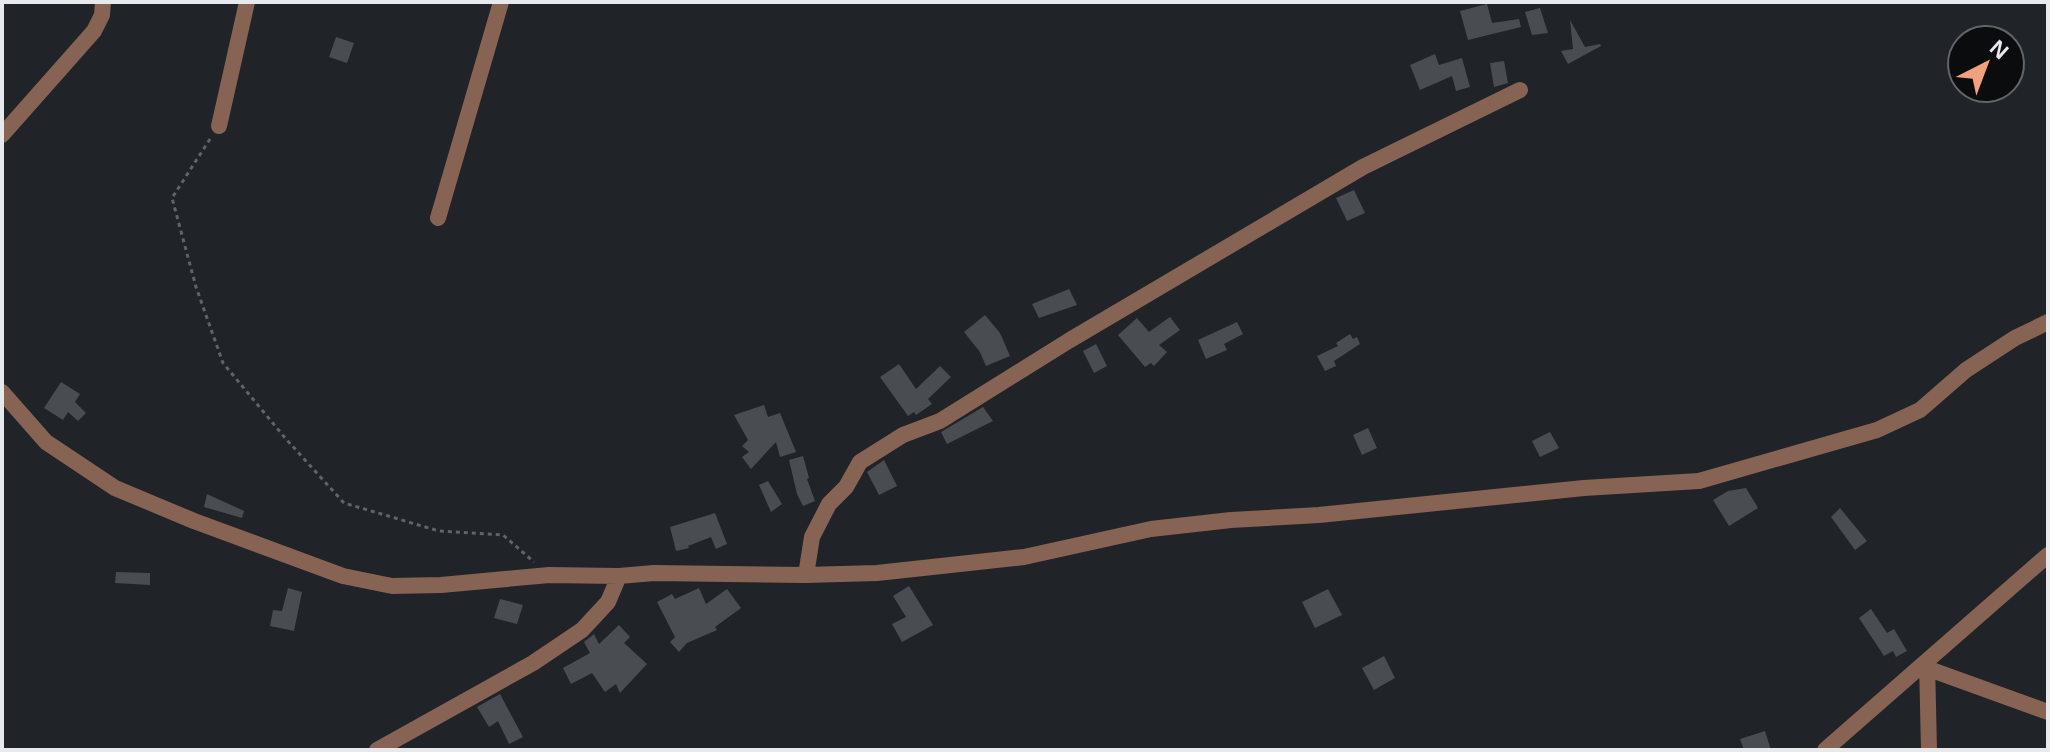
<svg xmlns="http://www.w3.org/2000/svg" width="2050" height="752" font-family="Arial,sans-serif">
  <rect width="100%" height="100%" fill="#202327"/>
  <!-- building -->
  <path fill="#494d52" d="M1487,4L1492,23L1519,19L1521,27L1468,40L1460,11Z
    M1540,8L1548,33L1532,35L1525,12Z
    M1570,20L1585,47L1600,44L1601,46L1568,64L1561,51L1573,49Z
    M336,37L354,43L347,63L329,57Z
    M1435,54L1439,65L1462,58L1470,87L1456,91L1452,76L1420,90L1410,65Z
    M1504,61L1508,83L1494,87L1490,63Z
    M1354,190L1365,213L1347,221L1336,198Z
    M1069,289L1077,305L1039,318L1032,304Z
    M985,315L1000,333L1010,356L986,366L980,352L964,332Z
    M1170,317L1180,330L1159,345L1167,352L1154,366L1151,363L1145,367L1118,335L1137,318L1149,332Z
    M1237,322L1243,334L1224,344L1227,350L1206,359L1198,340Z
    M1350,334L1353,339L1357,337L1360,344L1334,361L1336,366L1325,371L1317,356L1338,346L1336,343Z
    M1096,344L1107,366L1094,373L1083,351Z
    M899,364L916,389L940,366L951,377L928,399L932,404L916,415L914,412L908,416L880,377Z
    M61,382L80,394L75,402L86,413L78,421L68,412L63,420L44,408Z
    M764,405L768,417L780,413L796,452L780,457L776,442L751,469L742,457L749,452L742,446L748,440L734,415Z
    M983,407L993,421L947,444L941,432Z
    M1368,428L1377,448L1362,455L1353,435Z
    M1550,432L1559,448L1540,457L1532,441Z
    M803,456L809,478L807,479L815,501L803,506L797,494L789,460Z
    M884,460L897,486L879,495L867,472Z
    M768,481L782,504L771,512L759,485Z
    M1746,488L1758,508L1729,526L1713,500L1728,491Z
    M207,494L244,511L242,518L204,507Z
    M1840,508L1867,541L1855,550L1831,517Z
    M715,513L727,544L716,549L711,537L688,546L689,548L676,551L670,527Z
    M116,572L150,573V585L115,583Z
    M909,586L933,625L902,642L892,624L906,617L893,596Z
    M288,588L302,592L294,631L270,626L273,610L282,611Z
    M699,588L706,604L727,589L741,608L715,627L717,630L687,643L679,652L670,642L675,637L657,602L672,594L675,599Z
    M1328,589L1342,615L1315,628L1302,602Z
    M500,599L523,605L517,624L494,618Z
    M1871,609L1887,633L1894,629L1907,651L1896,657L1893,651L1884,656L1859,618Z
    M619,625L630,637L624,643L647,664L620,693L616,684L605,692L592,673L571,684L563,668L590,653L584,642L594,634L599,644Z
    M1384,656L1395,678L1374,690L1362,668Z
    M500,694L523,737L509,744L498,721L489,727L477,707Z
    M1765,731L1771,750H1744L1740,739Z"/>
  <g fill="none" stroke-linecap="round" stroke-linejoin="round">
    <!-- path -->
    <path stroke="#606367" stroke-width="3" stroke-dasharray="4 4" stroke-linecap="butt" d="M210,139L172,198L196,287L223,363L286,439L344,503L439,531L503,535L534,562"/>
    <!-- minor -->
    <path stroke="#876354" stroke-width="16" d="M219,126L247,2
      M2,135L94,31L102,15L103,2
      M438,218L501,2
      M2,392L46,442L115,488L194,521L343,576L392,586L441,585L549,575L619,576L654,573L806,575L877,573L1024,557L1151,529L1231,520L1319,515L1584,488L1699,481L1877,430L1920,410L1966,370L2015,338L2048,322
      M806,575L812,537L829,504L846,487L860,462L903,435L940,421L1070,340L1363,167L1520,90
      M1927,662L1929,750
      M1929,669L2048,712
      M377,750L533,663L582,630L608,602L619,576
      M1825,750L2048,555"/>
  </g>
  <!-- border -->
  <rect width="2050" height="752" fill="none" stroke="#e7e9ec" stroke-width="8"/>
  <!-- north arrow -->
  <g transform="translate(1986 64) rotate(42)"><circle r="38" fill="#0b0c0e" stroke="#636467" stroke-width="2"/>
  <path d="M0-6L14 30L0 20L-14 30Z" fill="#f2a17e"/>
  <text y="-12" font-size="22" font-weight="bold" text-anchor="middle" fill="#e7e9ec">N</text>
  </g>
</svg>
